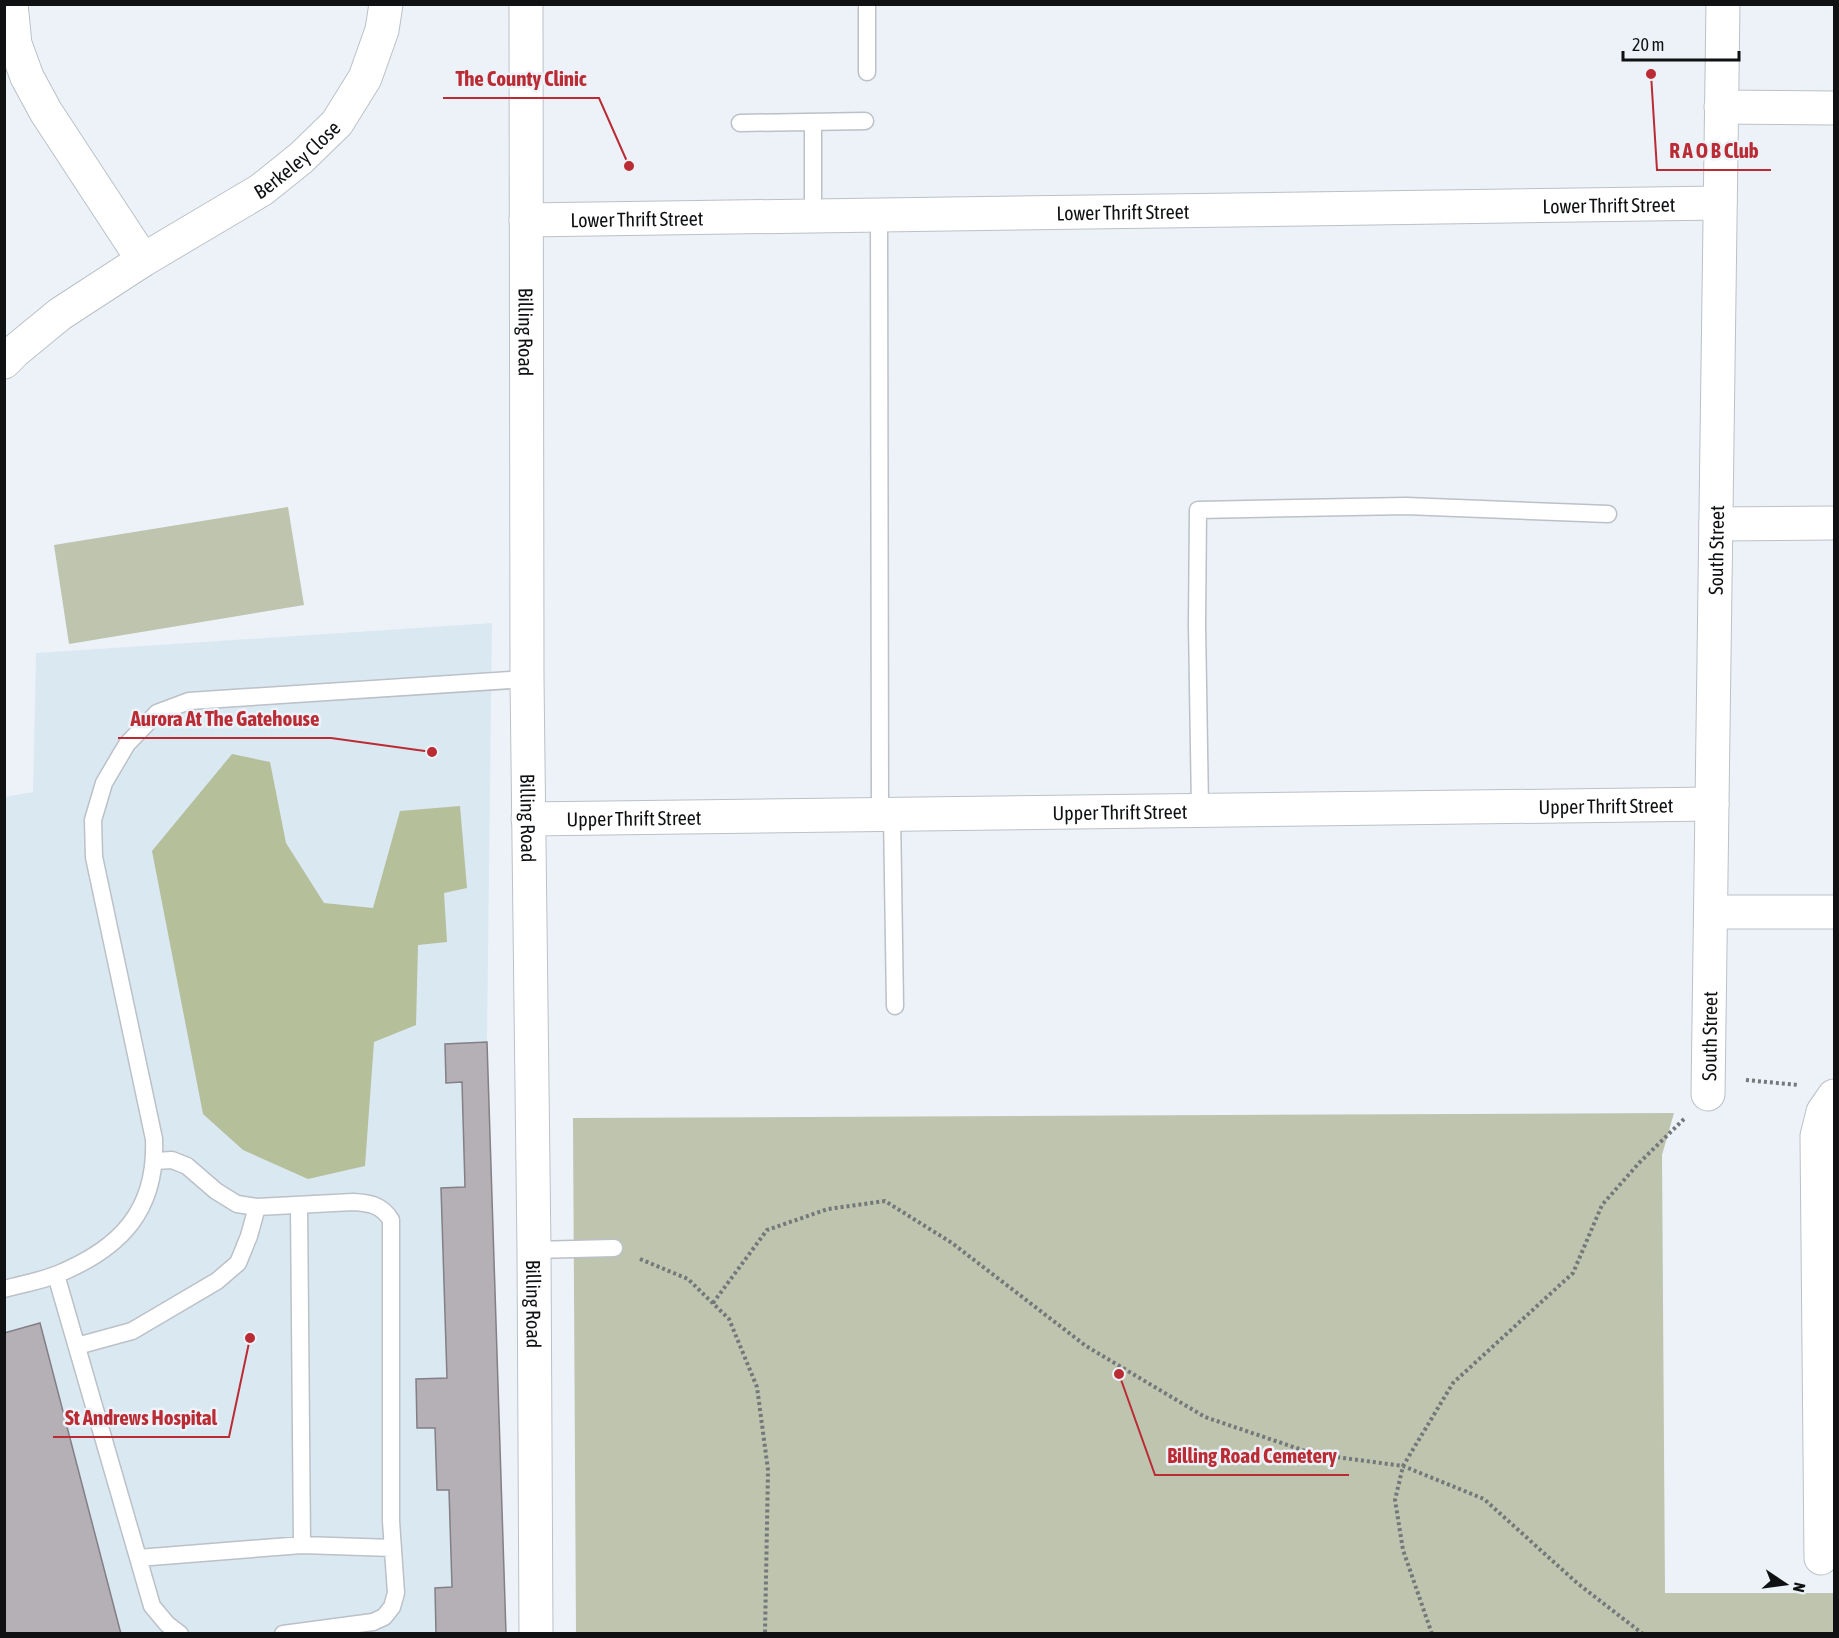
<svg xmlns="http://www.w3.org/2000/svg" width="1839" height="1638" font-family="'Asap Condensed',sans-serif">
  <rect width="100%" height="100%" fill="#ecf2f8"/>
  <!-- built -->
  <path fill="#dae8f2" d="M492,623L487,1042L506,1633L5,1634L4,797L33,792L36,653Z"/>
  <!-- green -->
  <path fill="#bec4ae" d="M288,507L304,605L69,644L54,545Z
    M1674,1113L1662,1155L1665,1593H1834V1633H576L573,1118Z"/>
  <!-- forest -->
  <path fill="#b5bf9a" d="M232,754L270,762L286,843L324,903L373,908L400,811L460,806L467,888L444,893L447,942L418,945L416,1025L374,1042L365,1166L308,1179L243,1150L203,1114L152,851Z"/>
  <!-- building -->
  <path fill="#b4b0b6" stroke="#837f85" stroke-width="1.5" d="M487,1042L506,1634H436L435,1588L452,1587L449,1490H437L435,1428H417L416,1379L447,1378L441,1188L465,1187L462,1082L446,1083L445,1044Z
    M40,1323L121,1634H4V1333Z"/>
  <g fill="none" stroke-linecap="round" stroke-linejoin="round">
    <!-- lane casing -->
    <g stroke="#bbc1c7" stroke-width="19">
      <path id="lane" d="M867,4V72
        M740,123L865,121
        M879,215L880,814
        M813,216V122
        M1200,809L1197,624L1198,510L1406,506L1608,514
        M892,814L895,1006
        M155,1161L172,1160L187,1166L216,1191L237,1204L257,1207L353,1202C370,1203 382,1205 391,1220V1521L396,1593L392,1607L384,1617L373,1622L283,1634
        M299,1205L302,1545
        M534,1250L614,1248
        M56,1275L152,1606L167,1624L180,1634
        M4,1289C22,1284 41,1281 58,1274C121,1248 157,1210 154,1139L94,857L93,820L104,783L127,744L157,713L189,701L527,679
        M77,1346L132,1331L217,1281L238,1263L249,1236L257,1207
        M138,1558L302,1545L393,1548"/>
    </g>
    <!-- street casing -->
    <g stroke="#bbc1c7" stroke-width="35">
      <g id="street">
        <path d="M11,4L15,44L27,77L46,112L143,260"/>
        <path d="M1721,107L1834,108"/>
        <path id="s1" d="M526,220L1720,203"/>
        <path id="s2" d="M4,362L15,351L60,314L143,260L261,190L301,158L337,123L365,78L382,30L386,4"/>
        <path d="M1716,524L1834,523"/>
        <path id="s3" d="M528,819L1712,804"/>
        <path d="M1711,912H1834"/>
        <path id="s4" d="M1708,1094L1723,4"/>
        <path d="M1821,1558L1817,1136L1823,1112L1834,1096"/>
      </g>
    </g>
    <!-- secondary casing -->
    <g stroke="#bbc1c7" stroke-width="35">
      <g id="secondary">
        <path id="s5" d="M526,4L527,679L534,1250L536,1634"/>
      </g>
    </g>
    <!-- path -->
    <path stroke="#74787b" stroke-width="4" stroke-dasharray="3 3" stroke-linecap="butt" d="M1746,1080L1798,1085
      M640,1259L688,1279L729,1319L757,1387L768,1470L765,1634
      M713,1303L767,1230L828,1209L885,1201L952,1243L1086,1346L1205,1417L1314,1454L1403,1466L1484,1499L1577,1583L1643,1634
      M1432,1634L1403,1550L1395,1500L1403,1466L1453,1383L1573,1273L1602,1205L1639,1163L1684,1119"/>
    <!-- lane -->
    <use href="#lane" stroke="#fff" stroke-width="16"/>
    <!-- street -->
    <use href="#street" stroke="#fff" stroke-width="33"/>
    <!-- secondary -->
    <use href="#secondary" stroke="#fff" stroke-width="33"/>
  </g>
  <g text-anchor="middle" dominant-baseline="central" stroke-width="5" stroke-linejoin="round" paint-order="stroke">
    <!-- street labels -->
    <g font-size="20" fill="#0f1113" stroke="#ecf2f8">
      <text stroke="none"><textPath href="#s2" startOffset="357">Berkeley Close</textPath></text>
      <text stroke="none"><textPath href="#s1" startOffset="1083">Lower Thrift Street</textPath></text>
      <text stroke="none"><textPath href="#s1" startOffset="597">Lower Thrift Street</textPath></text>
      <text stroke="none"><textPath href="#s1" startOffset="111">Lower Thrift Street</textPath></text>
      <text stroke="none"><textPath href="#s5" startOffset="328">Billing Road</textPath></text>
      <text stroke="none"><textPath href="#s4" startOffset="544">South Street</textPath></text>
      <text stroke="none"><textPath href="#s3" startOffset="1078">Upper Thrift Street</textPath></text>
      <text stroke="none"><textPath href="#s3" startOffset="592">Upper Thrift Street</textPath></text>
      <text stroke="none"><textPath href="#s3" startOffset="106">Upper Thrift Street</textPath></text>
      <text stroke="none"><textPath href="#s5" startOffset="814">Billing Road</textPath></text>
      <text stroke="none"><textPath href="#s4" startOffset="58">South Street</textPath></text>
      <text stroke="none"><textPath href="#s5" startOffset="1300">Billing Road</textPath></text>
    </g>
  </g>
  <!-- callouts -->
  <path fill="none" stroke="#bb2b34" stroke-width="2" d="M629 166L599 98H443M1651 74L1657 170H1771M432 752L331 738H118M250 1338L229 1437H53M1119 1374L1155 1475H1349"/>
  <g fill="#bb2b34" stroke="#ecf2f8" stroke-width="2">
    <circle cx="629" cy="166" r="6"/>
    <circle cx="1651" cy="74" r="6"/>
    <circle cx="432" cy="752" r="6"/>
    <circle cx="250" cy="1338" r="6"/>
    <circle cx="1119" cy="1374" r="6"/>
  </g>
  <g font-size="21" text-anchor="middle" font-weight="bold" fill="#bb2b34" stroke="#ecf2f8" stroke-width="5" stroke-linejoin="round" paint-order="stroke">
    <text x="521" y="86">The County Clinic</text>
    <text x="1714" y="158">R A O B Club</text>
    <text x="225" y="726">Aurora At The Gatehouse</text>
    <text x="141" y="1425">St Andrews Hospital</text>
    <text x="1252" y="1463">Billing Road Cemetery</text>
  </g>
  <!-- border -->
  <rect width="1839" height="1638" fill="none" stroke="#0f1113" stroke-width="12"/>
  <!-- north arrow -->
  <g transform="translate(1785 1584) rotate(103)" stroke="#ecf2f8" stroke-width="4.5" paint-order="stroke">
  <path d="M0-4.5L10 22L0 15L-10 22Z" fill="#0f1113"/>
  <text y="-9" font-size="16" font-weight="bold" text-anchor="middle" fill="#0f1113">N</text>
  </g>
  <!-- scale -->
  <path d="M1623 51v9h116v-9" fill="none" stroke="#0f1113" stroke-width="3"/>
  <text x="1632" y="51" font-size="18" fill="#0f1113" stroke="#ecf2f8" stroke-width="4.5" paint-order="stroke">20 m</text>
</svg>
